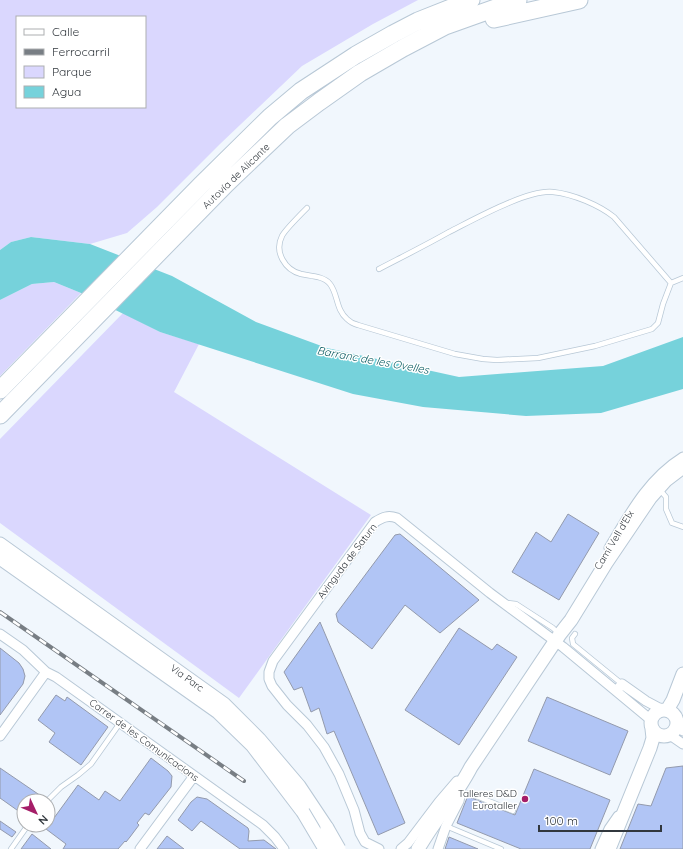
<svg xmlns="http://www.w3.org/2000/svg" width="683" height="849" font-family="Quicksand,sans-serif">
  <rect width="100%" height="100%" fill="#f1f7fd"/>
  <!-- green -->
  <path fill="#dad7fe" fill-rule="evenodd" d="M0,0H418L373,24L302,66L220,144L157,207L127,233L90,244L31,237L11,242L0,250ZM17,17H145V107H17Z
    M54,282L81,293L0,376V300L32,284Z
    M123,313L160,332L199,344L174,392L371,515L239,698L0,523V439Z"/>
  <!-- water -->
  <path fill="#76d2db" d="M31,237L90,244L172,276L256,322L327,348L459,377L603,366L683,337V389L601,413L526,416L423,407L353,394L160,332L81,293L54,282L32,284L0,300V250L11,242Z"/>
  <!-- building -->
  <path fill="#b1c5f5" stroke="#939aac" d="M568,514L599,533L559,600L512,572L536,532L551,542Z
    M400,534L479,600L440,633L405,605L372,649L338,622L336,614L395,535Z
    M320,622L405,823L378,835L334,731L327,734L319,708L311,712L302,687L294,690L284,672Z
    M459,628L492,650L497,644L517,657L459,745L405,710Z
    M0,648L19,663L23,669L25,676L23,684L0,715Z
    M56,695L65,701L67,697L108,727L81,765L49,742L55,733L38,720Z
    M547,697L628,731L610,775L528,741Z
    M151,758L168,771L172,776L171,787L149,815L145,813L137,823L139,825L130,837L126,842L125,841L118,849H63L66,844L46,829L78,785L99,800L105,791L120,801Z
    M683,766V849H620L638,804L651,806L666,768Z
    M0,768L41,796L37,801H24V815L0,798Z
    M534,769L610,800L590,849H521L457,823L467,798L469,797L515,815Z
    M197,797L207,799L248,828L249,831L248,841L264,840L276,849H240L201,821L192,831L178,820L191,802Z
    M0,821L16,832L12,837L0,829Z
    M32,834L51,849H21Z
    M167,836L184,849H157Z
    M449,837L478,849H445Z"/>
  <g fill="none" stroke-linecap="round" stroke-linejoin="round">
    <!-- lane casing -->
    <g stroke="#b8c8d6" stroke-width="6">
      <path id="lane" d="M307,208C301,214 285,230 282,236C274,252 285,270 301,274C310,276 324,276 330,284C338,294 336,310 347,319C350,322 354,324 358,325L455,354L483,359L497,360L538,358L595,346L652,329L658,323L663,304L671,283
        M379,269C402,257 426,245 449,232C473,220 528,189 553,192C573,194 599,205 614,217L671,283
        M671,283L683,278
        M660,490L666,497V509L672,523L683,527
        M507,603L516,604L553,628L558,633
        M575,634L572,638L573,644L622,684
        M460,796L469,793L513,811
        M47,801L61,787L78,775L91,764L120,723
        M446,826L501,849
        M11,849L28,825"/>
    </g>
    <!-- street casing -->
    <g stroke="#b8c8d6" stroke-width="11">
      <path id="street" d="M609,548C630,513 648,479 683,457
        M0,634L23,650L46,672L56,677L263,825L275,837L284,849
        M616,691L622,684L646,701L661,709
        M677,724L683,731
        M670,735L683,744
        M0,736L46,672
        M140,849L194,776
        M379,849L365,842L360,833L354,810L339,774L324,747L307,725L287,705L272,686L269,679V672L273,661L375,522C383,517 388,515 397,518L490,593L563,647L651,720
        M401,849L408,843L439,802L457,781
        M438,849L446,826L459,801L460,796L456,793
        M600,849L609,829L618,816"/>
    </g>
    <!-- secondary casing -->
    <g stroke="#b8c8d6" stroke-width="15">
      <path id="secondary" d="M0,544L224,704L259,739L299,786L327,828
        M0,558L218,712L252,745L303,812
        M651 723a13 13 0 1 1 26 0a13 13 0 1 1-26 0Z
        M667,710L673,700L683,674
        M418,849C434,821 456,796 471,767L560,634L571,620L606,563L650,498L666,480L683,467
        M609,849L650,748L653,738L652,729"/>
    </g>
    <!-- highway casing -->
    <g stroke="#b8c8d6" stroke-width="19">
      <path id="highway" d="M494,19L579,0
        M0,390L201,185L270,117L301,91L356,55L393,34L418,21L471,0
        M0,415L226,184L287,126L319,102L360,73L403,48L445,26L518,0"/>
    </g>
    <!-- lane -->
    <use href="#lane" stroke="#fff" stroke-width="4.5"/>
    <!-- street -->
    <use href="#street" stroke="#fff" stroke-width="9"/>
    <!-- secondary -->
    <use href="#secondary" stroke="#fff" stroke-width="13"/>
    <!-- highway -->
    <use href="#highway" stroke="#fff" stroke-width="17"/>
    <!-- rail casing -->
    <g stroke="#787e84" stroke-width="4">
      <path id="rail" d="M0,612L244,781"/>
    </g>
    <!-- rail -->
    <use href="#rail" stroke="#fff" stroke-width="2.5" stroke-dasharray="8" stroke-linecap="butt"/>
    <!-- secondary-bridge casing -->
    <g stroke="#b8c8d6" stroke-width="15" stroke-linecap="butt">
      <path id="secondary-bridge" d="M303,812L325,849
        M327,828L339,849"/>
    </g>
    <!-- secondary-bridge -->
    <use href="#secondary-bridge" stroke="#fff" stroke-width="13"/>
  </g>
  <!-- markers -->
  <circle fill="#a51e68" stroke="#fff" stroke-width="1.5" cx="525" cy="799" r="4"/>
  <g text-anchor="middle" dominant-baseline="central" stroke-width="3" stroke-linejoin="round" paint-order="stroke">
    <!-- street labels -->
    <g font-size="10" fill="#31373d" stroke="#fff">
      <text transform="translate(236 176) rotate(-44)">Autovía de Alicante</text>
      <text transform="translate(614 540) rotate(-59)">Camí Vell d'Elx</text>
      <text transform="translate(347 561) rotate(-53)">Avinguda de Saturn</text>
      <text transform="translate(187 678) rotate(36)">Via Parc</text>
      <text transform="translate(144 740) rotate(36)">Carrer de les Comunicacions</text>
    </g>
    <!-- poi labels -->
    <g font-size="10" fill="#31373d" stroke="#fff" text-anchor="end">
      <text x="517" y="793">Talleres D&amp;D<tspan x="517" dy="12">Eurotaller</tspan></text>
    </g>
    <!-- water labels -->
    <g font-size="11" font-style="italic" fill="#0c5e64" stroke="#fff">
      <text transform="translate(373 360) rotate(10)">Barranc de les Ovelles</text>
    </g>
  </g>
  <!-- legend -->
  <rect x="16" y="16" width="130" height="92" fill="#ffffff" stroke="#adafb1"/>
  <rect x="24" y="29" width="20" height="6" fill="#ffffff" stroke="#adafb1"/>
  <text x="52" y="36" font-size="12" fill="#31373d">Calle</text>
  <rect x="24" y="49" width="20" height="6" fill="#787e84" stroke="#adafb1"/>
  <text x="52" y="56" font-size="12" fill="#31373d">Ferrocarril</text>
  <rect x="24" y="66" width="20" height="12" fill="#dad7fe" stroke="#adafb1"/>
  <text x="52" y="76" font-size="12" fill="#31373d">Parque</text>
  <rect x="24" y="86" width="20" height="12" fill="#76d2db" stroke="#adafb1"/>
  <text x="52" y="96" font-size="12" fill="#31373d">Agua</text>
  <!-- north arrow -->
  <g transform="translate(36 813) rotate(134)"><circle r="19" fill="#ffffff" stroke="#adafb1"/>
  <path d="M0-3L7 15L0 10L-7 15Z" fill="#a51e68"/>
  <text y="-6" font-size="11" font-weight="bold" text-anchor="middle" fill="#31373d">N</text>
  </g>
  <!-- scale -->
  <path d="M539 825v6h122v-6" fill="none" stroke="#31373d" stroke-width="2"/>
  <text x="545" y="825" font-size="12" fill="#31373d" stroke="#ffffff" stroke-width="3" paint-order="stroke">100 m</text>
</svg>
